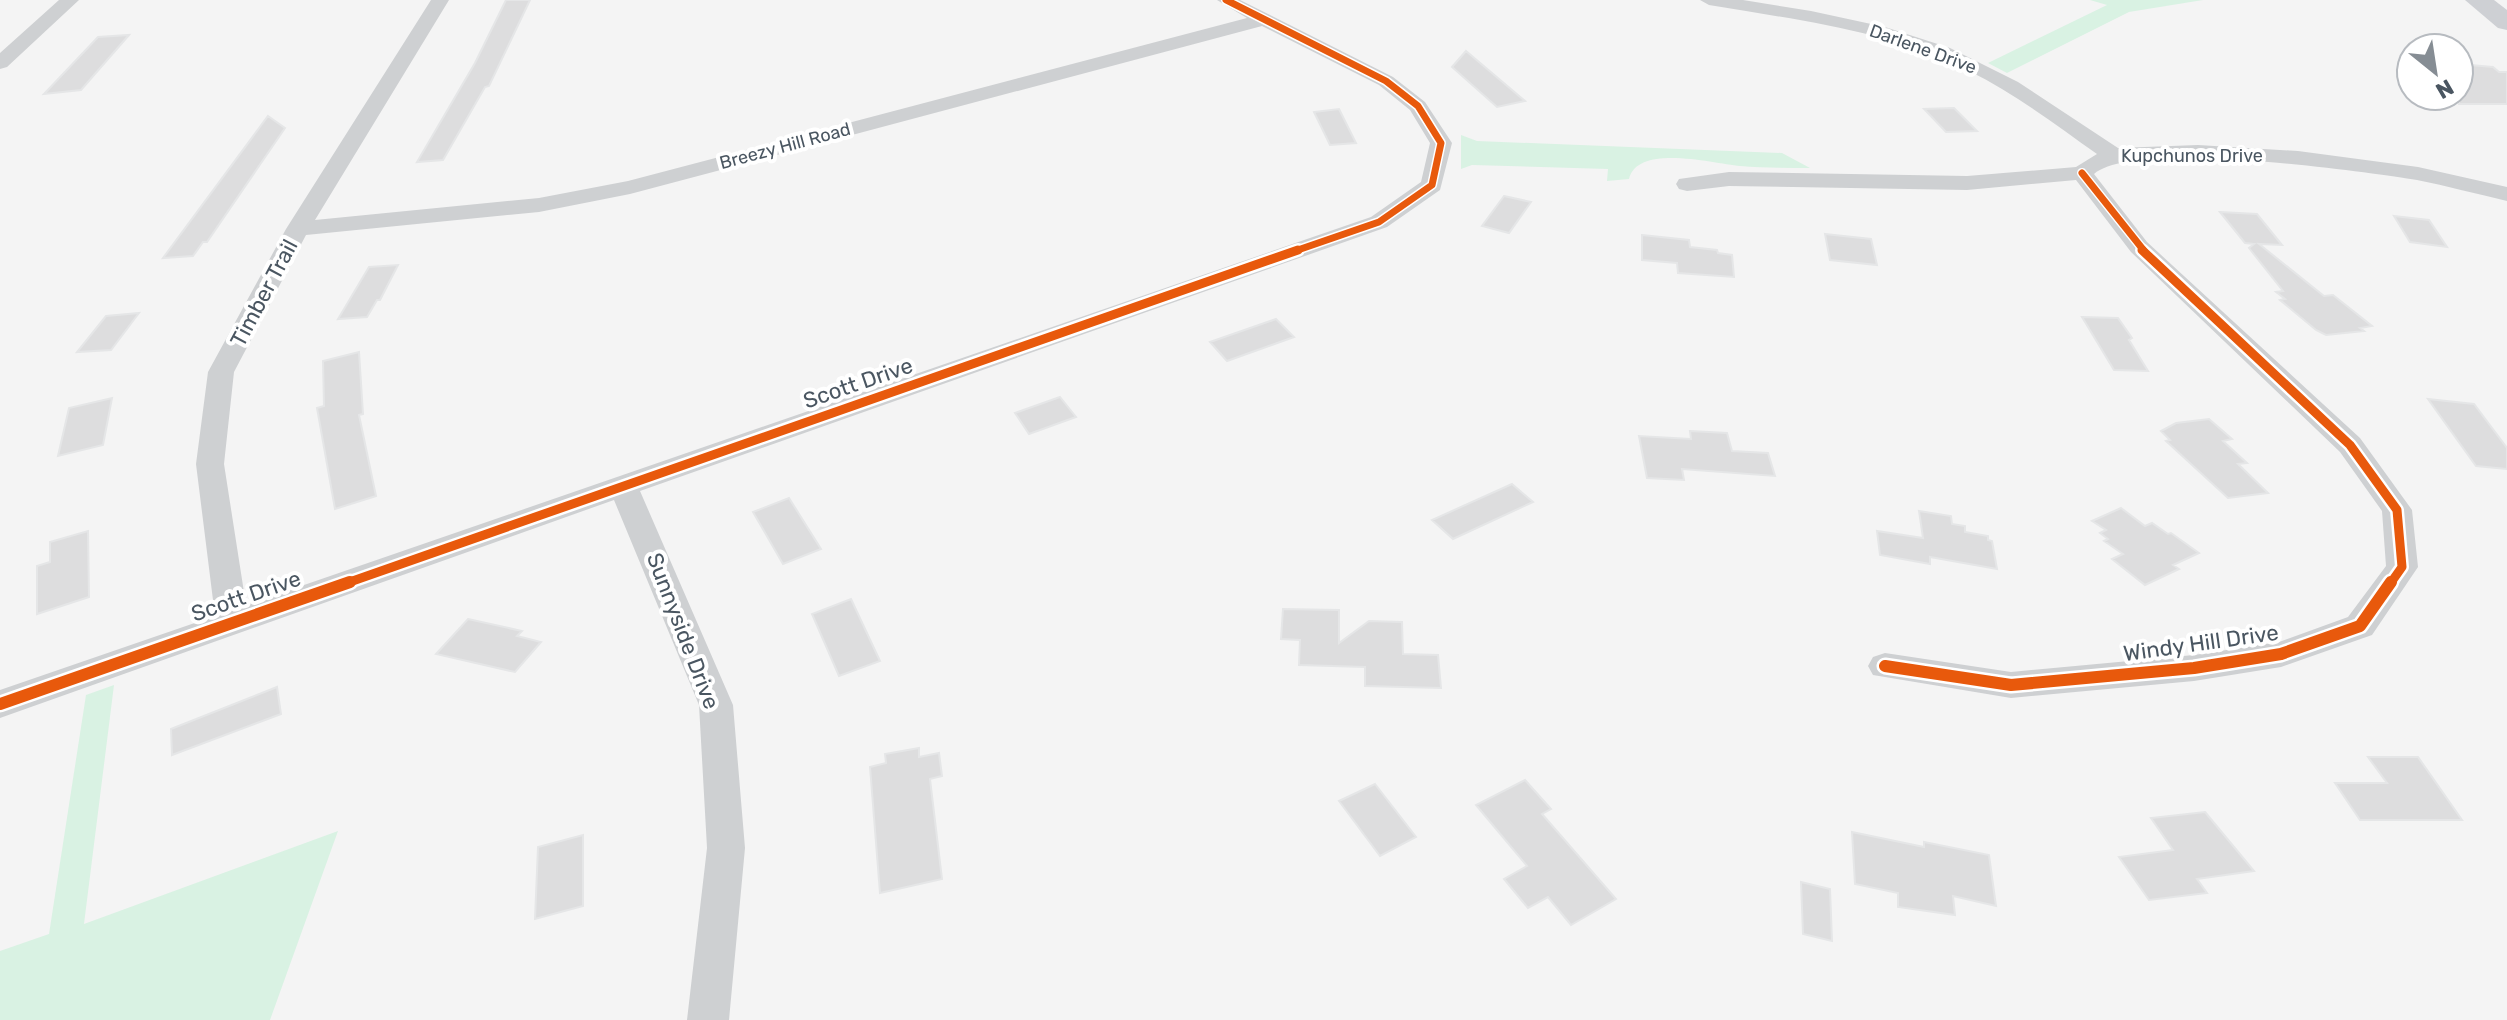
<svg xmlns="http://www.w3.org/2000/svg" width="2507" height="1020" font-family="Rubik,sans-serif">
  <rect width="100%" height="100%" fill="#f4f4f4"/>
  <!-- green -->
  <path fill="#d9f2e3" d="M2090,0H2203L2129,12L2007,73L1988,63L2107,5Z
    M1461,135L1477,141L1782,153L1810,168C1787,168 1763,168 1740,166C1714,164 1638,143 1629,179L1607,181L1608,169L1472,165L1461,169Z
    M114,685L84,924L338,831L270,1020H0V951L49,934L86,695Z"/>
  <!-- building -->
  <path fill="#ddddde" stroke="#e5e6e7" stroke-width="2" d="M506,0H530L489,86L485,87L443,160L417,162L475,63Z
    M129,35L81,90L44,94L98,37Z
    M1466,51L1525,101L1497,107L1452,67Z
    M2459,64L2493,67L2499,72H2507V104H2459Z
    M1954,108L1977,131L1946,132L1924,109Z
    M1339,109L1356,143L1330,145L1314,112Z
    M268,116L285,128L207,242H203L193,256L163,258Z
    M1504,196L1531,202L1509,233L1482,226Z
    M2220,212L2257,214L2282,245L2259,244L2324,296L2333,295L2372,326L2360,328L2364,331L2326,335L2316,330L2280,300L2285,299L2276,292L2283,291L2249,248L2254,244L2245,243Z
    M2394,216L2429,220L2447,247L2410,242Z
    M1825,234L1871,239L1877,265L1830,260Z
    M1642,235L1689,240L1690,247L1717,250L1718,253L1732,255L1734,277L1678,273L1677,263L1642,260Z
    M398,265L380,300H377L367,317L338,319L369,267Z
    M139,313L111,350L77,352L106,316Z
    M2082,317L2118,318L2132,338L2129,340L2148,371L2114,370Z
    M1276,319L1294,337L1227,361L1210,342Z
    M359,352L363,414L359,415L376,496L335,509L317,408L324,406L323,361Z
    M1060,397L1076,417L1029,434L1015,413Z
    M112,398L103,445L58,456L69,408Z
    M2428,399L2474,404L2507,448V469L2476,466Z
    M2209,419L2232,439L2223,441L2247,463L2238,464L2268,493L2228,498L2166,441L2170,440L2161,431L2176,423Z
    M1690,431L1727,433L1732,451L1768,453L1775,476L1682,469L1684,480L1647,478L1639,436L1691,439Z
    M1512,484L1533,502L1453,539L1432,520Z
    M789,498L821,549L783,564L753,512Z
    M2121,508L2145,526L2152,523L2168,534L2171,533L2199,553L2173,565L2179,569L2145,585L2112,559L2123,554L2104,541L2108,539L2100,533L2106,530L2092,521Z
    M1919,511L1951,516L1952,524L1965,526V532L1988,536V540L1992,541L1997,569L1930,557V564L1880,555L1877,531L1923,538Z
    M88,531L89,597L37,614V566L50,562V542Z
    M851,599L880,661L839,676L812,614Z
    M1283,609L1339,610V643L1369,621L1402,622L1403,654L1438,655L1441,688L1365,686V667L1299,665L1300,640L1281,639Z
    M468,619L522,631L517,636L541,642L515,672L436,654Z
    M277,687L281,714L172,755L171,729Z
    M919,748V757L939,753L942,776L930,779L942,879L880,893L870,767L886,763L885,754Z
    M2368,757H2418L2462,820H2360L2335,783H2387Z
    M1525,780L1551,809L1542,814L1616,899L1571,925L1548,897L1528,908L1504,879L1527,866L1476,805Z
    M1375,784L1416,837L1380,856L1339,801Z
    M2205,812L2254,871L2197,879L2207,893L2149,900L2119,857L2173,850L2151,818Z
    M1852,832L1924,847V842L1989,855L1996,906L1953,896L1955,915L1898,907V893L1855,884Z
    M583,835V906L535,919L538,847Z
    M1801,882L1830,889L1832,941L1803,934Z"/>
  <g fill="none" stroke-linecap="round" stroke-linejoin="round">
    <!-- street -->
    <path fill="#ced0d2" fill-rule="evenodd" d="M59,0H79L7,67L0,69V53Z
      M431,0H449L315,220L539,198L628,181L1247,18L1217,0H1240L1393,77L1425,102L1452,143L1440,190L1387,227L640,491L733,705L745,848L729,1020H687L707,848L699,705L614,500L0,718V690L215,616L196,464L208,372L286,229ZM1262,26L1379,85L1410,110L1430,143L1421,182L1371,217L246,605L224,464L234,372L306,235L539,212L630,194Z
      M1700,0H1743L1811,11L1885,27L1950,48L2018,82L2118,148L2198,145L2298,151L2418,167L2507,187V201C2477,194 2447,186 2417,180C2360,171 2133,139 2094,174L2147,242L2360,438L2412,510L2418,567L2372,635L2281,667L2194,681L2011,698L1873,675L1868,666L1873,657L1885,653L2011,672L2194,655L2279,642L2348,617L2386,566L2382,511L2340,452L2131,252L2076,180L1967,190L1729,186L1687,191L1679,189L1676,184L1679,179L1729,172L1967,176L2076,167L2097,154C2056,125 2014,93 1969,71C1888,30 1797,20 1709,5Z"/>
    <!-- secondary -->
    <path fill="#ced0d4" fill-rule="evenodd" d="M2465,0H2494L2507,10V30L2498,28Z"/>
    <!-- cycleway-far2 casing -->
    <g stroke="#fff" stroke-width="10">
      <path id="cycleway-far2" d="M1226,0L1386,81L1418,106L1441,143L1432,185L1379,222L1292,252
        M2082,173L2145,252"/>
    </g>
    <!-- cycleway-far1 casing -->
    <g stroke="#fff" stroke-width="14">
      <path id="cycleway-far1" d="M2142,250L2350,445L2397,510L2402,567L2390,584
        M344,584L1298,250"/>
    </g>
    <!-- cycleway casing -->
    <g stroke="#fff" stroke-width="17">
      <path id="cycleway" d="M1885,666L2011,685L2194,668L2281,654L2360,626L2391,582
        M0,704L350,582"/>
    </g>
    <!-- cycleway-far2 -->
    <use href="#cycleway-far2" stroke="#e8590c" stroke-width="7"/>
    <!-- cycleway-far1 -->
    <use href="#cycleway-far1" stroke="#e8590c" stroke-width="9"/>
    <!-- cycleway -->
    <use href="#cycleway" stroke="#e8590c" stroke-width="12"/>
  </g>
  <g text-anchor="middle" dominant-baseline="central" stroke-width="8" stroke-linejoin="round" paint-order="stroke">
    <!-- far-street labels -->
    <g font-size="18" fill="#4a5661" stroke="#fff">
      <text transform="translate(1923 49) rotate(20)">Darlene Drive</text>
      <text transform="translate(785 146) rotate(-15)">Breezy Hill Road</text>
      <text x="2192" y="156">Kupchunos Drive</text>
    </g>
    <!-- street labels -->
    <g font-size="22" fill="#4a5661" stroke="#fff">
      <text transform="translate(264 293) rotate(-62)">Timber Trail</text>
      <text transform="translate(858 383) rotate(-19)">Scott Drive</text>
      <text transform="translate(246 596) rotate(-19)">Scott Drive</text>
      <text transform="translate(683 631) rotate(69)">Sunnyside Drive</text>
      <text transform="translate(2201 643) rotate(-8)">Windy Hill Drive</text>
    </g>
  </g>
  <!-- north arrow -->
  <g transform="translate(2435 72) rotate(150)"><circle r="38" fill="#ffffff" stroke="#b7bbc0" stroke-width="2"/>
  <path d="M0-6L14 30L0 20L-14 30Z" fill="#868d94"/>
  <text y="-12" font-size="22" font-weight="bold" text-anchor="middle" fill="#4a5661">N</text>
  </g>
</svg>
